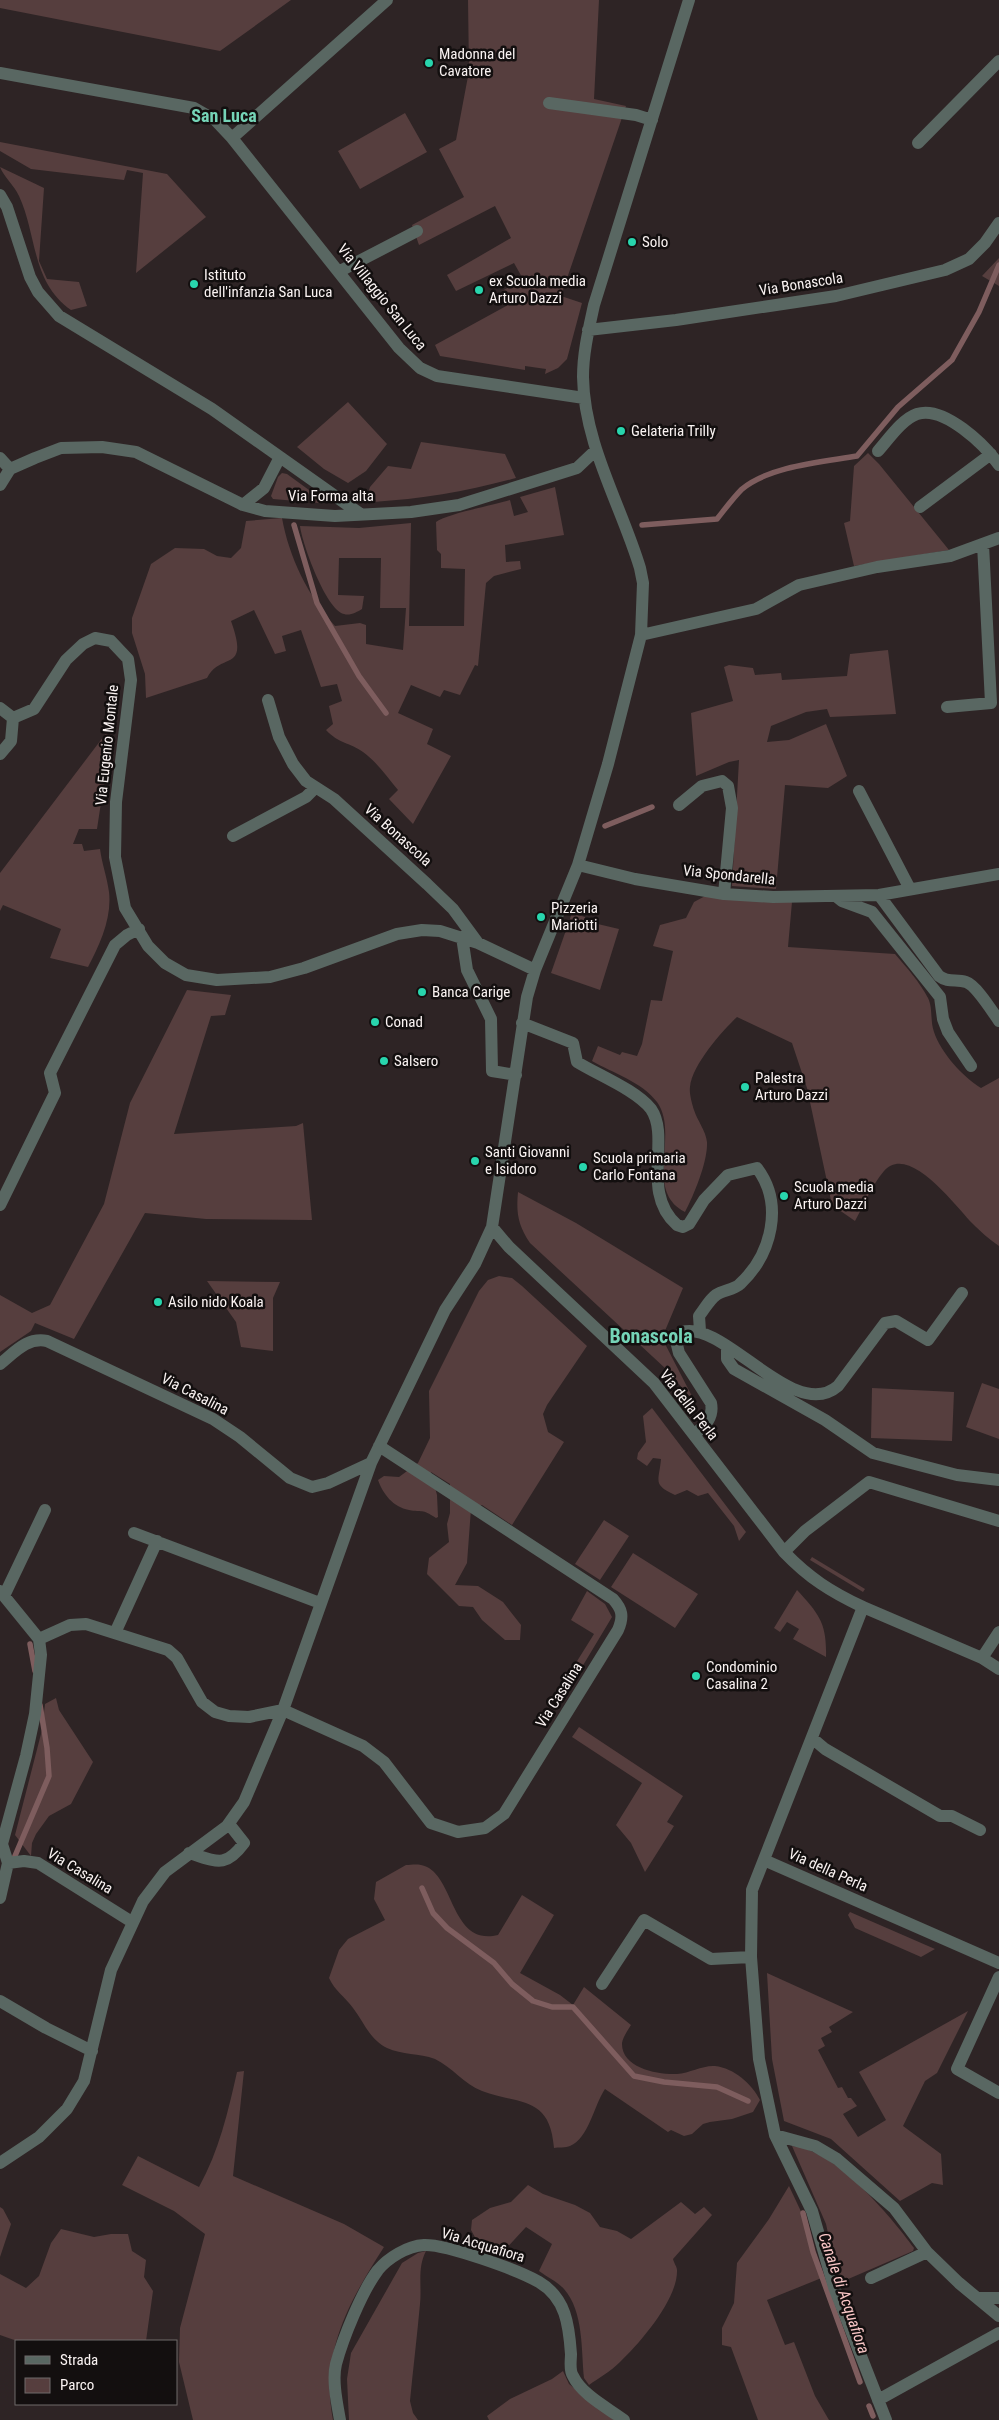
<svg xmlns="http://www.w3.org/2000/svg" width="999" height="2420" font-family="'Roboto Condensed',sans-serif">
  <rect width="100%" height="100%" fill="#2e2425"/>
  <!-- green -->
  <path fill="#563e3e" d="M0,0H291L220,51L0,8Z
    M468,0H599L594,99L626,106L561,296L582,303L567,359L558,368L545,374L546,369L525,366V370L440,356L435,345L508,305L502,291L523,279L514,263L456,291L447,275L511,238L495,206L419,245L412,225L464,197L439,149L456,140L469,71Z
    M405,113L427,152L360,189L338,151Z
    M0,142L167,174L206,217L136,273L143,173L127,170L124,180L31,169L0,151Z
    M0,167L44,188L39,261L47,279L79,282L87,306L71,310C31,282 37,234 19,196C14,185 4,177 0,167Z
    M999,258V286L982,276Z
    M348,402L387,444L366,471L348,483L324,469L297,447Z
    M421,442L505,454L516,478C468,491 423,499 373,502L367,496L370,487L388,466L411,469Z
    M868,453L879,464L949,550L854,566L844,523L850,521L854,466Z
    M282,473L287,474L320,498V503L273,499L271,496L278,477Z
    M555,487L564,535L505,545L506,562L520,561L521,569L494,576L486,583L478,666L475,665L460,695L444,690L440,697L411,685L398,713L433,729L427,744L451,756L413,824L389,799L398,790C387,777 377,762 363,752C349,742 339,744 326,730L333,724L329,706L342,701L337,684L321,687L301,630L282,636L286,651L275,654L254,610L231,621C250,674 221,651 207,678L146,698L145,674L132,633V618L151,564L175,548L204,549L217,556L231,558L241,548L246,521L282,518C289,557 308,596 335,626L360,623L366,625V644L403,650L406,608H380L381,558H339L338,595L364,596L362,609C357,612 350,616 344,614C326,610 302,543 300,526L359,528L411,523L409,626H464L465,569L441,568V554L437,550L436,522C446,514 494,505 510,500L514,516L528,512L520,497Z
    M888,650L896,714L830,717L827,709L806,712L771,726L767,742L789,740L826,724L847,776L828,788L785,785L776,889L732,886L739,760L729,762L696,776L691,713L733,701L724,667L729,665L753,668L755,675L781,673L782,680L847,676L850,654Z
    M113,724L97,829H79L73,844H82L84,851L100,849C102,864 107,877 109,892C112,918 100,944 88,967L50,958L61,929L3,905L0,911V873Z
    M707,895L792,902L788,947L895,954C907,968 919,981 928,998C933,1008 930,1021 934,1032C941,1053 963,1077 981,1088L999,1078V1246C990,1240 980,1231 973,1224C957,1208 909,1142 884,1171C872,1185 864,1205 855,1221L832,1205L807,1088L792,1043L737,1017C722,1031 692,1065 690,1087C689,1093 692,1104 694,1110C697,1120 706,1131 707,1142C708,1161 694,1195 685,1212C643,1191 680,1134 657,1102C642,1082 613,1073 592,1061L598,1046L620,1055L622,1052L637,1056L642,1044L651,1000L662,1001L673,951L653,946L660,925L686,918L694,902Z
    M572,913L585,917V921L619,929L600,990L551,973Z
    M187,990L231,995L225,1015L211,1016L174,1134L296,1126L303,1123L312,1220L206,1219L145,1213L74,1339L35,1323L31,1331L0,1352V1295L32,1313L50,1305L104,1204L130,1103Z
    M518,1192L576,1223L683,1288L662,1338L696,1404L666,1369L530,1243C518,1225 516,1213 518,1192Z
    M499,1276L512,1278L522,1286L587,1346L547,1405L543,1414L548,1432L564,1442L512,1525L482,1505L471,1509L467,1563L455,1585L478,1586L503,1602L521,1625L520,1640H505L482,1620L473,1607L459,1606L427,1574L429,1558L449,1542L447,1524L450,1513V1484L431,1472L437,1495L438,1517L436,1518C421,1508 423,1513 409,1510C393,1507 383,1494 378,1480L384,1476L399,1477L418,1463L430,1438L429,1391L479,1291L488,1280Z
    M207,1281L280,1282L273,1298V1351L241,1347L236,1322Z
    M982,1383L999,1389V1439L966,1427Z
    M872,1388L954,1392L952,1441L871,1438Z
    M652,1408L746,1532L739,1541L734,1526L708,1493L698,1496L687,1490L675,1495C652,1484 659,1482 661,1459L653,1458L647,1466L637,1459L638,1453L646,1442L643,1416Z
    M604,1520L629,1536L600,1580L575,1564Z
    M633,1553L698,1594L675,1628L611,1587Z
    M812,1557L865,1589L863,1592L810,1560Z
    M797,1590C819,1614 827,1623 826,1657L793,1639L799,1629L787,1622L780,1632L774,1628Z
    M587,1591L605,1604L612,1617L570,1687L564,1682L594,1634L571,1620Z
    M56,1698L59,1710L93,1762L71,1804L49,1816L36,1834L32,1843L31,1856L15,1835L42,1730L45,1704Z
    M579,1727L683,1796L667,1822L674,1826L645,1872L631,1843L616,1825L642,1783L572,1737Z
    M406,1865C410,1865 416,1864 421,1865C455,1871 449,1947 498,1935L522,1895L554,1915L520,1973L560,1995L573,2005L584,1987L631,2025C628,2030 623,2037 622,2043C621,2068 658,2075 677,2074C690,2073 703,2065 715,2066C734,2068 752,2084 760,2100L753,2112L732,2119L710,2122L703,2124L692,2134L684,2136L671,2130L668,2132L605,2089C594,2105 589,2138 570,2146C566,2148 558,2147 554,2148C550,2095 519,2105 482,2091C464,2084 452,2067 435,2059C419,2053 402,2055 387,2048C369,2039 364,2022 353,2008C345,1997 335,1991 329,1978L339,1950L348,1939L385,1920L374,1899L376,1882Z
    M850,1912L935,1949L921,1957L855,1928L848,1915Z
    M767,1973L853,2012L829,2027L832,2032L821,2038L825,2046L818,2050L838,2088L842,2087L848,2098H851L857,2106L843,2114L858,2137L886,2120L859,2072L968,2011L937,2073L925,2081L903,2126L941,2154L943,2185L932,2183L900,2201L831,2139L784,2121L772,2059Z
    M244,2071L233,2176L344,2224L384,2247C349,2302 320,2352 333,2420H193L179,2362L180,2328L205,2234L174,2211L122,2185L138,2156L199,2187C219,2151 228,2112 237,2072Z
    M792,2146C833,2148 891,2216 914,2248L913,2251L839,2283L826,2224Z
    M528,2185L543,2194L575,2205L590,2213L600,2227L617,2231L631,2239L681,2202L695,2214L704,2207L712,2215L673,2259C674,2263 677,2267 677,2270C678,2299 640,2343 620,2362C611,2371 599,2378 589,2385L584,2378C581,2350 584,2312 564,2289C558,2282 547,2277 539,2271L552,2244L526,2227L501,2254L481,2248L471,2230L472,2220L490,2208L511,2202Z
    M789,2186L805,2220L824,2277L767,2300L785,2345L794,2342L815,2396L829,2420H758L731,2347L722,2345V2328L734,2303L737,2263L769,2219Z
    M0,2207L3,2209L11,2224L0,2257Z
    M61,2229L94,2237L111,2234H128L132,2251L146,2260L144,2277L153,2291L146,2341H17L0,2335V2274L26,2288L39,2276L51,2243Z
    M426,2251C417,2268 422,2286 420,2304C417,2337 413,2369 410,2401L413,2413L418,2420H349L347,2379L351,2353L402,2263L418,2253Z
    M563,2371L569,2384L614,2420H489L487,2416L510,2399L552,2379Z"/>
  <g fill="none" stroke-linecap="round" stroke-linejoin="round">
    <!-- stream -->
    <path stroke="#7e5d5e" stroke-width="5.5" d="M294,525L317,603L359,676L386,713
      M642,525L717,519C725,509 733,498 742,489C770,466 822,462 857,456L898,407L952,360L979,312L999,265
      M605,826L652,807
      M30,1644L35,1671
      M12,1863L49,1776L47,1748L40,1705
      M422,1888L433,1913L447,1928L494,1963L512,1984L533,2001L552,2007H573L634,2076L664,2082L717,2087L748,2101
      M803,2213L813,2252L860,2382
      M869,2406L873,2416"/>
    <!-- minor -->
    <path stroke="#596762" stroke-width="12" d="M0,73L194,108L215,120L232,138L399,348L420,368L437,376L584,398
      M549,103L636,115L652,120
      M232,138L387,0
      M918,143L999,61
      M0,195L7,207L30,277L38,292L59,316L212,409L359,513
      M340,271L417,231
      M588,330L676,320L836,296L945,270L969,259L985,243L999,223
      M878,451C888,440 902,419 917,414C944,405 985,445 999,465
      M0,458L10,469
      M0,485L10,469L35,458L61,448L102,447L136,452L243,505L265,511L335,516L411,512L459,505L577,468L596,450
      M243,505L264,488L280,457
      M920,507L991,454
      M641,635L756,609L799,585L877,567L950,556L999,538
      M268,700L279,737L293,764L306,781L334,799L427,884L453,909L478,943
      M947,707L991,703L983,544
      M0,708L13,718L34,709L66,660L83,644L95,638L111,641L128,659L131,680L116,802L115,857L125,908L148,946L165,963L186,975L217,980L270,977L304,968L397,934L422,930L440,931L478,943L535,970
      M0,754L11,741L13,718
      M859,791L910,889
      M679,805L702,786L722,781L728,786L732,808L724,894
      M233,836L306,797L315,788
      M578,865L635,879L724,894L773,897L879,895L999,874
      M879,895L939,976C948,983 956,979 966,982C976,985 992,1011 999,1021
      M837,897L842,901L872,912L940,997L943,1019L948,1032L971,1066
      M462,937L467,970L491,1019L492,1071L516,1075
      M522,1023L573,1043L577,1062C598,1075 636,1090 651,1109C671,1138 640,1193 677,1225L683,1227L689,1224L704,1200L728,1175L757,1168C784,1204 772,1254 740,1284C734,1290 723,1290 716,1295C709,1300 704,1310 699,1316L700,1331
      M0,1205L55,1093L50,1073L115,945L127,935L139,929
      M492,1227L509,1247L654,1383L784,1552C809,1578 831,1592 863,1607L752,1890L751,1957L759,2059L775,2135L812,2211L834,2287L886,2420
      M727,1348V1359L734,1369L825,1420L873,1453L957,1475L999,1480
      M0,1364C15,1352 27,1337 47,1341L213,1419L240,1437L290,1478L312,1487L328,1483L371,1463
      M694,1435C705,1425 714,1418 711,1403L679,1353L676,1341L682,1332C724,1319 794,1424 838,1386L885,1323L896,1321L928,1340L962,1293
      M134,1533L320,1603
      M784,1552L805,1531L869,1482L999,1521
      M0,1591L39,1639L41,1655L35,1714L26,1756L2,1844L8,1863L0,1898
      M4,1596L45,1510
      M863,1607L982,1658L999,1669
      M115,1633L157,1541
      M39,1639L70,1625L86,1624L168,1650L177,1658L202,1702L215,1712L229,1716L249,1717L283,1710L363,1746L384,1762L431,1823L458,1832L485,1828L504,1814L618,1630C624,1616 622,1609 613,1599L379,1446
      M982,1658L999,1632
      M812,1738L825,1749L940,1816H952L980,1830
      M189,1853C216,1861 225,1869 244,1843L229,1824
      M764,1860L999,1963
      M8,1863L24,1861L38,1863L132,1922
      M999,1977L957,2069L999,2093
      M602,1984L644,1920L711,1959L751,1957
      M0,2001L46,2028L92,2051
      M775,2135L815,2146L837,2159L894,2208L927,2252
      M0,2163L39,2137L67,2109L84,2081L111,1970L143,1901L165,1872L227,1826L244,1802L283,1710L371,1463L445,1310L475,1264L492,1227L527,997L535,970L578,865L608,764L641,635L643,583L640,568C621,505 584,444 583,377C583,352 589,328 594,305L689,0
      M871,2278L927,2252L959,2283L999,2316
      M977,2298H999
      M878,2400L999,2333
      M340,2420C337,2403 332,2380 336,2364C343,2338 362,2291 378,2270C388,2258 407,2246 424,2245C446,2244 518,2270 539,2282C566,2298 569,2325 571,2354C571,2361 569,2370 573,2376C582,2395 608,2408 624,2420"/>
  </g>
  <!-- markers -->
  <g fill="#28d5ad" stroke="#130f0f" stroke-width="2">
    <circle cx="429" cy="63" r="5"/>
    <circle cx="632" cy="242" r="5"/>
    <circle cx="194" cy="284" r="5"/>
    <circle cx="479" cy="290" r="5"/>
    <circle cx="621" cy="431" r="5"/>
    <circle cx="541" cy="917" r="5"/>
    <circle cx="422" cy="992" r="5"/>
    <circle cx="375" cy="1022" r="5"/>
    <circle cx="384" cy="1061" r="5"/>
    <circle cx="745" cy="1087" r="5"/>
    <circle cx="475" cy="1161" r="5"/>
    <circle cx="583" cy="1167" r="5"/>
    <circle cx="784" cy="1196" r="5"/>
    <circle cx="158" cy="1302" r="5"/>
    <circle cx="696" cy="1676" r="5"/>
  </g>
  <g text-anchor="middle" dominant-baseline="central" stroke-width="5" stroke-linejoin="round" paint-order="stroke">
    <!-- poi labels -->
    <g font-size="15" fill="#faf3f2" stroke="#130f0f" text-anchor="start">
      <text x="439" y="54">Madonna del<tspan x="439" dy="17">Cavatore</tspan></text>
      <text x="642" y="242">Solo</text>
      <text x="204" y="275">Istituto<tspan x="204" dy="17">dell'infanzia San Luca</tspan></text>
      <text x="489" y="281">ex Scuola media<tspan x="489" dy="17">Arturo Dazzi</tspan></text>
      <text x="631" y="431">Gelateria Trilly</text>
      <text x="551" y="908">Pizzeria<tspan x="551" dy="17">Mariotti</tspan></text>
      <text x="432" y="992">Banca Carige</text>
      <text x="385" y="1022">Conad</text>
      <text x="394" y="1061">Salsero</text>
      <text x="755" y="1078">Palestra<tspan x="755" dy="17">Arturo Dazzi</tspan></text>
      <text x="485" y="1152">Santi Giovanni<tspan x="485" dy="17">e Isidoro</tspan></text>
      <text x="593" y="1158">Scuola primaria<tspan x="593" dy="17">Carlo Fontana</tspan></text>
      <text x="794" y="1187">Scuola media<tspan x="794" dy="17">Arturo Dazzi</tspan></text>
      <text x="168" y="1302">Asilo nido Koala</text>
      <text x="706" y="1667">Condominio<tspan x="706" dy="17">Casalina 2</tspan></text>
    </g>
    <!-- street labels -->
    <g font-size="15" fill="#faf3f2" stroke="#130f0f">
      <text transform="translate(801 284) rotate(-9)">Via Bonascola</text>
      <text transform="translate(382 297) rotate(51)">Via Villaggio San Luca</text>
      <text x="331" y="496">Via Forma alta</text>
      <text transform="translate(107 745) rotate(-84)">Via Eugenio Montale</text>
      <text transform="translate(398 835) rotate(42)">Via Bonascola</text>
      <text transform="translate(729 875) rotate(6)">Via Spondarella</text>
      <text transform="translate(195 1394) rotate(27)">Via Casalina</text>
      <text transform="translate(689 1405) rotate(52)">Via della Perla</text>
      <text transform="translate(559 1695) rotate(-58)">Via Casalina</text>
      <text transform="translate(828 1870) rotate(24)">Via della Perla</text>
      <text transform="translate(80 1871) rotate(31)">Via Casalina</text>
      <text transform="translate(483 2245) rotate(17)">Via Acquafiora</text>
    </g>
    <!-- water labels -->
    <g font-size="16" font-style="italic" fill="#f9c6c6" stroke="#130f0f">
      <text transform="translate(844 2293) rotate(71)">Canale di Acquafiora</text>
    </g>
    <!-- quarter labels -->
    <g font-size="18" font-weight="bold" fill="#75d4b7" stroke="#130f0f">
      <text x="224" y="115">San Luca</text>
    </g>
    <!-- district labels -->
    <g font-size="20" font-weight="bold" fill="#75d4b7" stroke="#130f0f">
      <text x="651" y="1336">Bonascola</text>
    </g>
  </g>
  <!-- legend -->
  <rect x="15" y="2340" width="162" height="65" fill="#130f0f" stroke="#6f6a6a"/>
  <rect x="25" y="2356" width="25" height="8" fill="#596762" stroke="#6f6a6a"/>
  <text x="60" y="2365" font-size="15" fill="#faf3f2">Strada</text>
  <rect x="25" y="2378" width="25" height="15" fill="#563e3e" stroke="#6f6a6a"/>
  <text x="60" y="2390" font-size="15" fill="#faf3f2">Parco</text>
</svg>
